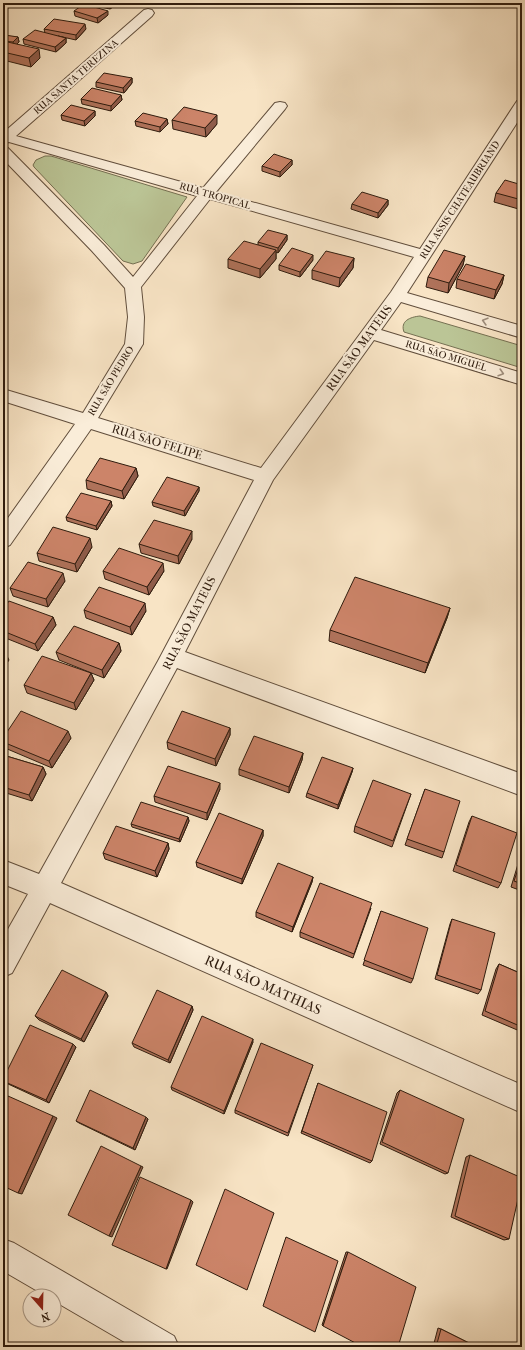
<svg xmlns="http://www.w3.org/2000/svg" width="525" height="1350" font-family="'IM FELL French Canon',serif">
  <rect width="100%" height="100%" fill="#f8e4c5"/>
  <filter id="stains"><feTurbulence type="fractalNoise" baseFrequency=".005" numOctaves="4"/><feColorMatrix values="0 0 0 0 .2 0 0 0 0 .09 0 0 0 0 .02 0 0 0 .5 -.17"/></filter>
  <radialGradient id="worn" r=".72"><stop offset=".6" stop-color="#630" stop-opacity="0"/><stop offset="1" stop-color="#630" stop-opacity=".3"/></radialGradient>
  <!-- green -->
  <path fill="#bbc596" stroke="#757052" d="M45,156H51L187,197L142,261L133,264L123,261L34,167L33,165L36,160Z
    M420,316L522,346V368L404,332C400,321 410,317 420,316Z"/>
  <g fill="none" stroke-linecap="round" stroke-linejoin="round">
    <!-- street casing -->
    <g stroke="#614e3c" stroke-width="2">
      <path id="street" d="M148,9L152,10L154,13L152,16L16,136L203,188L275,103L280,102L285,103L287,106L285,109L216,192L420,249L515,104L517,101L522,100V115L407,293L522,326V338L401,302L381,330L522,373V385L374,340L273,480L185,652L522,774V796L177,668L61,883L522,1085V1113L50,903L12,973L3,977V938L28,894L3,884V860L39,874L158,661L254,480L91,429L10,545L3,548V525L75,424L3,401V389L83,413L125,344L128,317L125,288L92,251L3,159V147L8,148L104,245L133,277L197,196L9,142L3,144V133L144,10ZM210,199L414,257L391,292L261,468L98,418L143,344L144,317L141,287Z
        M3,1239L14,1243L174,1336L179,1347H133L54,1301V1296H46L3,1271Z"/>
    </g>
    <!-- street -->
    <use href="#street" fill="#faedd9" fill-rule="evenodd"/>
  </g>
  <!-- wall -->
  <path fill="#af725a" stroke="#2f1c0e" d="M91,3H118L110,9L91,5Z
    M74,11L108,15L98,23L75,16Z
    M44,29H86L76,40L58,36L66,38V43L56,52L24,44L23,39L45,33Z
    M3,36L18,37L19,42L17,44L40,58L31,67L3,60Z
    M132,78V83L124,93L96,87V82Z
    M121,95L122,100L111,111L82,104L81,99Z
    M95,111V116L85,126L62,120L61,115Z
    M167,119L168,124L160,132L136,126L135,121Z
    M172,120L217,124L206,137L173,129Z
    M292,160V165L280,177L262,171V166Z
    M522,185V210L494,202L496,193Z
    M388,200V205L378,218L351,209L352,204Z
    M287,235V240L278,253L276,252V259L260,278L228,268V259L258,245V242Z
    M465,256L463,265L448,293L426,287L428,277Z
    M354,258L353,268L339,287L312,279V270Z
    M313,260L300,277L279,270V265Z
    M504,275L502,284L494,299L456,288L457,279Z
    M136,468L138,476L124,499L87,489L86,480Z
    M199,487V491L185,516L153,506L152,502Z
    M111,501L112,506L97,530L67,521L66,517Z
    M192,539L179,564L141,553L139,544Z
    M92,547L77,572L39,561L37,553Z
    M103,571H164L149,595L105,579Z
    M65,581L48,607L13,596L10,588Z
    M450,608L447,618L425,673L329,641L330,630Z
    M3,609L53,617L56,625L38,651L3,637Z
    M84,610L146,611L132,635L86,618Z
    M119,643L121,651L104,678L59,660L56,652Z
    M91,673L94,680L76,710L27,693L24,685Z
    M230,728V735L216,766L168,749L167,742Z
    M3,738H71L52,768L5,748L3,744Z
    M303,753L302,760L289,793L239,775V769Z
    M3,755L43,767L46,774L32,801L3,792Z
    M353,768L352,772L338,809L306,797L307,793Z
    M220,789L207,820L155,802L154,796Z
    M425,789L444,852L442,858L405,845Z
    M411,794L392,847L354,832L355,826Z
    M472,816L501,883L498,888L453,871L469,822Z
    M188,817L189,821L180,842L132,827L131,824Z
    M263,830V836L242,884L197,867L196,862Z
    M168,843L169,849L157,877L105,859L103,853Z
    M522,851V891L511,887Z
    M313,877L312,882L292,932L256,917V912Z
    M371,908L353,958L300,937V932Z
    M381,911L413,979L411,983L363,965Z
    M452,919L481,990L478,994L435,979L450,924Z
    M499,964L522,974V1032L482,1015L496,969Z
    M106,992L108,996L84,1042L39,1020L35,1016Z
    M192,1006L193,1010L170,1063L134,1047L132,1043Z
    M253,1042L224,1114L172,1090L171,1087Z
    M73,1044L76,1047L49,1103L6,1083L3,1081Z
    M313,1065L288,1136L235,1113V1110Z
    M318,1083L372,1161L370,1163L301,1133Z
    M400,1090L448,1173L445,1174L380,1144L397,1093Z
    M148,1119L135,1150L79,1123L76,1121Z
    M470,1155L509,1239L504,1240L451,1217L466,1157Z
    M346,1252H348L323,1326L322,1325Z
    M438,1328L441,1329L477,1347H433Z"/>
  <!-- shaded-wall -->
  <path fill="#8f5c4a" stroke="#2f1c0e" d="M3,3H12V5L3,12Z
    M111,3H118L110,9L109,5Z
    M108,11V15L98,23L97,18Z
    M85,24L86,29L76,40V35Z
    M18,37L19,42L14,47L13,42Z
    M66,38V43L56,52L55,47Z
    M39,49L40,58L31,67L29,58Z
    M132,78V83L124,93L123,88Z
    M121,95L122,100L111,111V106Z
    M95,111V116L85,126L84,121Z
    M217,115V124L206,137L205,128Z
    M167,119L168,124L160,132V127Z
    M292,160V165L280,177V172Z
    M388,200V205L378,218V213Z
    M287,235V240L278,253V248Z
    M276,250V259L260,278V269Z
    M313,255V260L300,277V272Z
    M465,256L463,265L448,293L449,283Z
    M354,258L353,268L339,287L340,278Z
    M504,275L502,284L494,299L496,290Z
    M136,468L138,476L124,499L122,491Z
    M199,487V491L185,516L184,511Z
    M111,501L112,506L97,530L96,526Z
    M192,531V539L179,564L178,556Z
    M90,538L92,547L77,572L75,564Z
    M163,563L164,571L149,595L147,587Z
    M63,573L65,581L48,607L46,599Z
    M145,603L146,611L132,635L130,627Z
    M450,608L447,618L425,673L428,663Z
    M53,617L56,625L38,651L35,644Z
    M119,643L121,651L104,678L102,670Z
    M7,656L9,660L3,669V662Z
    M91,673L94,680L76,710L74,703Z
    M230,728V735L216,766L215,759Z
    M68,731L71,738L52,768L49,761Z
    M303,753L302,760L289,793V787Z
    M43,767L46,774L32,801L29,795Z
    M353,768L352,772L338,809V805Z
    M220,783V789L207,820V813Z
    M188,817L189,821L180,842L179,839Z
    M263,830V836L242,884V879Z
    M168,843L169,849L157,877L155,871Z
    M313,877L312,882L292,932L293,927Z
    M106,992L108,996L84,1042L81,1039Z
    M192,1006L193,1010L170,1063L168,1060Z
    M253,1039V1042L224,1114V1111Z
    M73,1044L76,1047L49,1103L46,1100Z
    M53,1116L57,1118L22,1194L18,1193Z
    M146,1117L148,1119L135,1150L133,1148Z
    M141,1166L143,1167L112,1237L109,1236Z
    M191,1200L193,1202L167,1269H166Z"/>
  <!-- building -->
  <path fill="#cc8469" stroke="#2f1c0e" d="M102,3H111L109,5Z
    M84,4L108,11L97,18L74,11Z
    M54,19L85,24L76,35L44,29Z
    M35,30L66,38L55,47L23,39Z
    M5,35L18,37L13,42L3,41V36Z
    M3,41L39,49L29,58L3,52Z
    M104,73L132,78L123,88L96,82Z
    M92,88L121,95L111,106L81,99Z
    M71,105L95,111L84,121L61,115Z
    M184,107L217,115L205,128L172,120Z
    M143,113L167,119L160,127L135,121Z
    M274,154L292,160L280,172L262,166Z
    M505,180L522,185V200L496,193Z
    M362,192L388,200L378,213L352,204Z
    M268,230L287,235L278,248L258,242Z
    M244,241L276,250L260,269L228,259Z
    M292,248L313,255L300,272L279,265Z
    M444,250L465,256L449,283L428,277Z
    M326,251L354,258L340,278L312,270Z
    M466,264L504,275L496,290L457,279Z
    M100,458L136,468L122,491L86,480Z
    M167,477L199,487L184,511L152,502Z
    M81,493L111,501L96,526L66,517Z
    M154,520L192,531L178,556L139,544Z
    M53,527L90,538L75,564L37,553Z
    M119,548L163,563L147,587L103,571Z
    M28,562L63,573L46,599L10,588Z
    M355,577L450,608L428,663L330,630Z
    M99,587L145,603L130,627L84,610Z
    M9,601L53,617L35,644L3,631V609Z
    M74,626L119,643L102,670L56,652Z
    M3,654L7,656L3,662Z
    M42,656L91,673L74,703L24,685Z
    M21,711L68,731L49,761L3,742V738Z
    M182,711L230,728L215,759L167,742Z
    M254,736L303,753L289,787L239,769Z
    M3,755L43,767L29,795L3,787Z
    M322,757L353,768L338,805L307,793Z
    M168,766L220,783L207,813L154,796Z
    M373,780L411,794L393,841L355,826Z
    M425,789L460,801L444,852L407,839Z
    M141,802L188,817L179,839L131,824Z
    M219,813L263,830L242,879L196,862Z
    M472,816L517,833L501,883L456,865Z
    M116,826L168,843L155,871L103,853Z
    M522,857V884L514,881Z
    M278,863L313,877L293,927L256,912Z
    M320,883L372,903L354,954L300,932Z
    M381,911L428,928L413,979L364,960Z
    M452,919L495,933L481,990L437,975Z
    M499,964L522,974V1027L485,1011Z
    M62,970L106,992L81,1039L35,1016Z
    M157,990L192,1006L168,1060L132,1043Z
    M202,1016L253,1039L224,1111L171,1087Z
    M30,1025L73,1044L46,1100L3,1081V1079Z
    M261,1043L313,1065L288,1133L235,1110Z
    M318,1083L387,1112L372,1161L302,1131Z
    M90,1090L146,1117L133,1148L76,1121Z
    M400,1090L464,1119L448,1173L382,1142Z
    M8,1096L53,1116L18,1193L3,1186V1107Z
    M101,1146L141,1166L109,1236L68,1215Z
    M470,1155L522,1178V1181L509,1239L455,1216Z
    M140,1177L191,1200L166,1269L112,1245Z
    M225,1189L274,1213L247,1290L196,1265Z
    M286,1237L338,1261L315,1332L263,1306Z
    M348,1252L416,1287L398,1347H363L323,1326Z
    M441,1329L477,1347H436Z"/>
  <!-- one-way arrows -->
  <defs><path id="oneway-chevron" d="M-2-3.5L2.5 0L-2 3.5" fill="none" stroke-width="1.6" stroke-linecap="round" stroke-linejoin="round"/></defs>
  <g stroke="#9f8f7e">
    <use href="#oneway-chevron" transform="translate(485 321) rotate(-164)"/>
    <use href="#oneway-chevron" transform="translate(501 373) rotate(17)"/>
  </g>
  <g text-anchor="middle" dominant-baseline="central" stroke-width="4" stroke-linejoin="round" paint-order="stroke">
    <!-- far-street labels -->
    <g font-size="10" fill="#2f1c0e" stroke="#faedd9">
      <text transform="translate(76 77) rotate(-41)">RUA SANTA TEREZINA</text>
      <text transform="translate(215 196) rotate(16)">RUA TROPICAL</text>
      <text transform="translate(460 200) rotate(-57)">RUA ASSIS CHATEAUBRIAND</text>
      <text transform="translate(446 356) rotate(17)">RUA SÃO MIGUEL</text>
      <text transform="translate(111 381) rotate(-59)">RUA SÃO PEDRO</text>
    </g>
    <!-- street labels -->
    <g font-size="12" fill="#2f1c0e" stroke="#faedd9">
      <text transform="translate(359 348) rotate(-54)">RUA SÃO MATEUS</text>
      <text transform="translate(157 442) rotate(17)">RUA SÃO FELIPE</text>
      <text transform="translate(189 623) rotate(-63)">RUA SÃO MATEUS</text>
    </g>
    <!-- near-street labels -->
    <g font-size="14" fill="#2f1c0e" stroke="#faedd9">
      <text transform="translate(263 985) rotate(24)">RUA SÃO MATHIAS</text>
    </g>
  </g>
  <!-- margin -->
  <rect width="525" height="1350" fill="none" stroke="#f8e4c5" stroke-width="16"/>
  <rect x="4" y="4" width="517" height="1342" fill="none" stroke="#2f1c0e" stroke-width="2"/>
  <rect x="8" y="8" width="509" height="1334" fill="none" stroke="#2f1c0e"/>
  <!-- north arrow -->
  <g transform="translate(42 1308) rotate(160)"><circle r="19" fill="#faedd9" stroke="#a99988"/>
  <path d="M0-3L7 15L0 10L-7 15Z" fill="#8f2418"/>
  <text y="-6" font-size="11" font-weight="bold" text-anchor="middle" fill="#2f1c0e">N</text>
  </g>
  <rect width="100%" height="100%" filter="url(#stains)"/>
  <rect width="100%" height="100%" fill="url(#worn)"/>
</svg>
